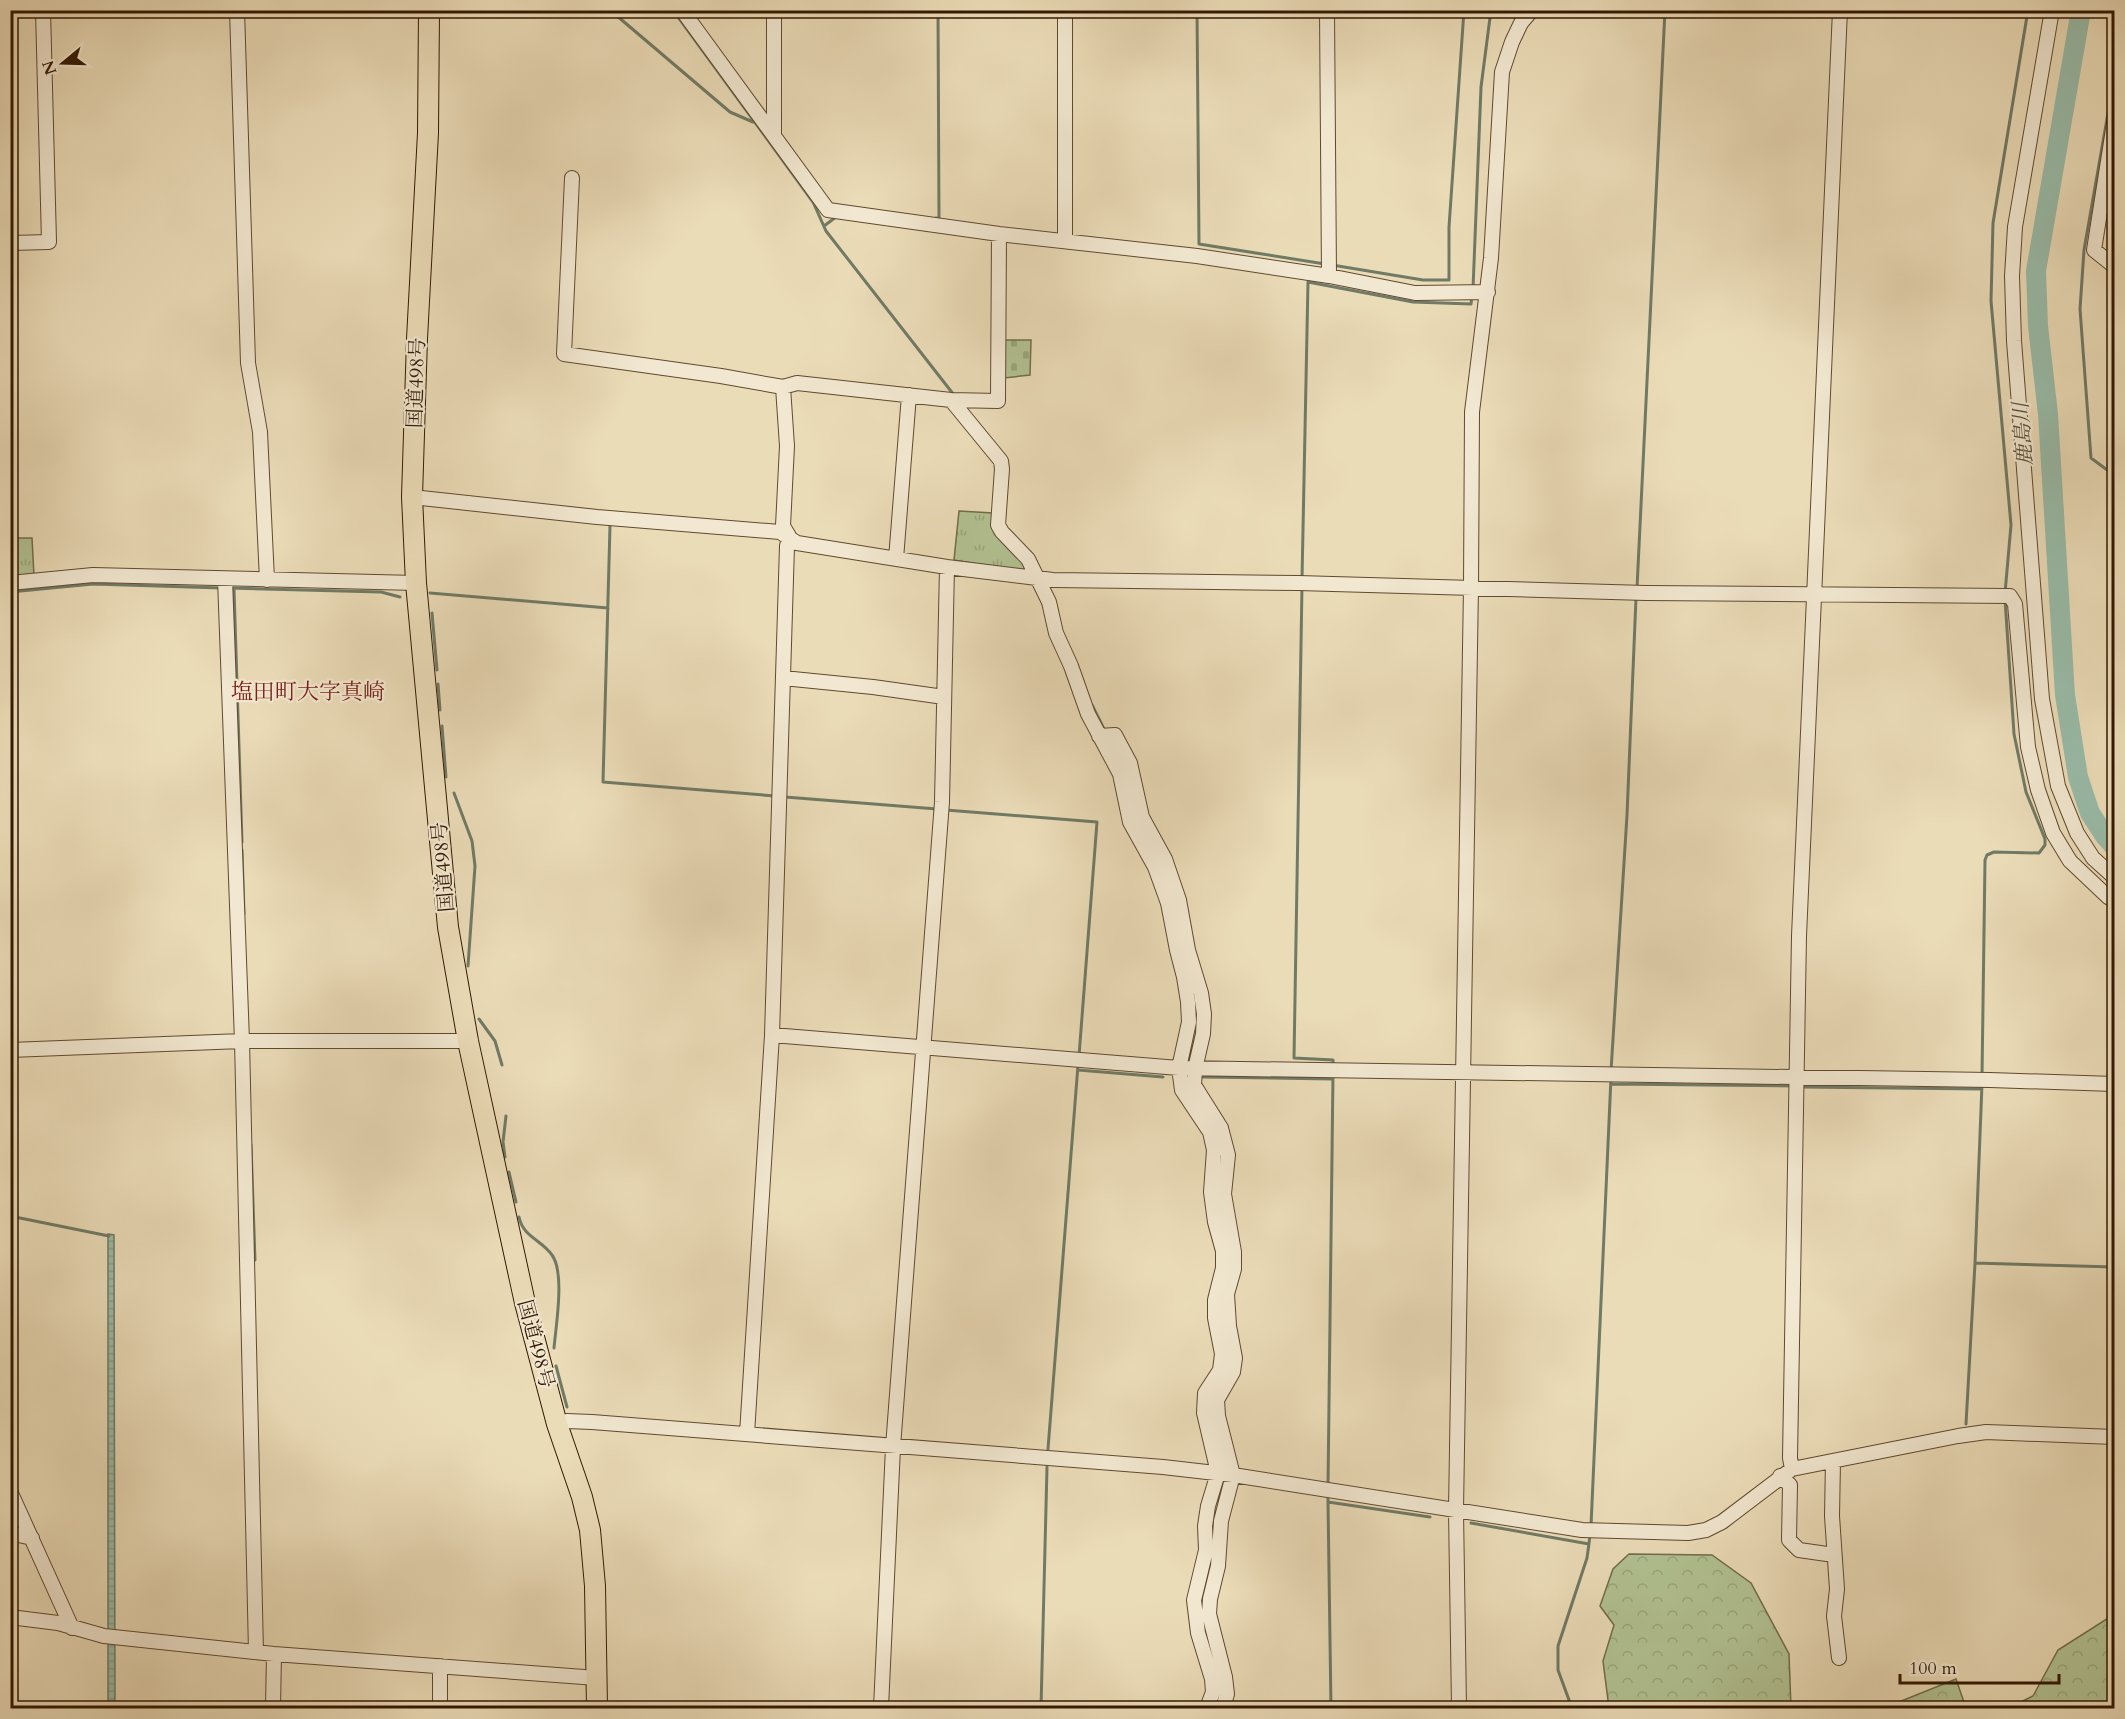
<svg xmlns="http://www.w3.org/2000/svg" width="2125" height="1719" font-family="Cardo,'Noto Serif JP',serif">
  <defs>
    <pattern id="grass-tufts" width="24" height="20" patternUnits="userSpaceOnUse" patternTransform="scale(1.5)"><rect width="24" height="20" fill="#b2c293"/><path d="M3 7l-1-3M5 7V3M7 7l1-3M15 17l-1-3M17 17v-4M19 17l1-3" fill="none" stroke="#9aa67d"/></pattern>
    <pattern id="forest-crowns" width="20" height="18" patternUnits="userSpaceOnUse" patternTransform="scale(1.5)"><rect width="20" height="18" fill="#b2c293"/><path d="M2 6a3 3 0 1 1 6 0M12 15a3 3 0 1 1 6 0" fill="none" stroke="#9aa67d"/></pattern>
    <pattern id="cemetery-stones" width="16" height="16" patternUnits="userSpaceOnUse" patternTransform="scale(1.5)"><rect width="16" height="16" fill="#b2c293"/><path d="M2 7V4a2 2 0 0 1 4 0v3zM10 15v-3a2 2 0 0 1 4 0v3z" fill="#9aa67d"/></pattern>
    <pattern id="water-rules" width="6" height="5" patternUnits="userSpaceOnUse" patternTransform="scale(1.5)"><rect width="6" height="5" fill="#99bca9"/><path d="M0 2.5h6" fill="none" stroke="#84a190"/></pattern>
  </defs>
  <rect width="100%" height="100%" fill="#ebdcb8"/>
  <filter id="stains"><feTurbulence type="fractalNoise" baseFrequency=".00333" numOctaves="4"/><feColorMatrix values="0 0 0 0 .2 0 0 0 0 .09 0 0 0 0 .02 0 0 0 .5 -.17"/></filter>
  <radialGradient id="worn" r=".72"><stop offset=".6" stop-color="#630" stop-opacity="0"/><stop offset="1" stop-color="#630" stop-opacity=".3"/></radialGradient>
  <!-- grass -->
  <path fill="url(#grass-tufts)" stroke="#726d4a" stroke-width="1.5" d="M959,511L993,513L1025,564V572L954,560Z
    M11,538H32L34,576L11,577Z"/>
  <!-- forest -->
  <path fill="url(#forest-crowns)" stroke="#726d4a" stroke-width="1.5" d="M1629,1554L1712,1555L1751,1583L1789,1654L1791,1708H1609L1603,1661L1614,1625L1600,1606L1613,1569Z
    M2114,1598V1708H2009L2033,1696L2058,1650L2110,1617Z
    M1956,1679L1966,1708H1884Z"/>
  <!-- cemetery -->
  <path fill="url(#cemetery-stones)" stroke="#726d4a" stroke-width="1.5" d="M1003,340H1031L1030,375L1004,378Z"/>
  <!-- water -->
  <path fill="url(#water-rules)" stroke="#707a66" stroke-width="1.5" d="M108,1234L114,1235L115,1708H108Z"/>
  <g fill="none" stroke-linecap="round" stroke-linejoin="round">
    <!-- stream -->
    <path stroke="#707a66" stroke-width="3" d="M610,10L730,112L753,122
      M673,10L813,202L826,231L954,395
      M1197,10L1199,244L1325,264
      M2114,79L2084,250L2080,309L2091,458L2114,475
      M936,218L939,219L938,10
      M824,226L836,217
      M1332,265L1423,280H1449V227L1464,10
      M1473,289L1481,87L1491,10
      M610,526L603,782L775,796
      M1302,579L1308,282L1413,302L1471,304L1472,296
      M1302,586L1294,1058L1333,1060V1067
      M229,588L381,592L400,597
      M1637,588L1665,10
      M234,589L242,842
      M10,592L93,584L222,588
      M430,593L608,608
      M2005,593L2011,525L1991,301L1993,223L2028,10
      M432,613L437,670
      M438,684L440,710
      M1092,705L1105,731
      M442,726L446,777
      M1110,740L1125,768
      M454,793L472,841L475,866L468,966
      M785,797L937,809
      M946,810L1097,822L1079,1056
      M242,850L244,914
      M479,1019L495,1041L502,1065
      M1189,1063L1195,1041
      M1078,1070L1163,1077
      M1611,1071L1627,815L1636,598
      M1202,1077L1333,1079
      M1982,1077L1985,860L1987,855L1994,852L2039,853L2045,845V839L2026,792L2014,734L2005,599
      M1611,1084L1794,1086
      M1982,1084L1975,1263L2114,1267
      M1800,1087L1982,1089
      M251,1145L255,1260
      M505,1157L503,1142L506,1116
      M509,1172L516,1202
      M1219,1174L1221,1151
      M10,1216L109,1236
      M519,1217C523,1237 542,1240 552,1255C565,1273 556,1325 554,1348
      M556,1366L567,1407
      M1966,1424L1975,1263
      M1048,1449L1078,1065
      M1328,1487L1333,1073
      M1328,1493V1502L1430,1517
      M1328,1502L1331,1708
      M1471,1523L1589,1544
      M1591,1526L1611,1077
      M1203,1614L1202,1602L1213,1552
      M1203,1623L1213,1660
      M1041,1708L1047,1467
      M1574,1708L1569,1700L1558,1670V1646L1587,1558L1590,1536"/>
    <!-- river -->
    <path stroke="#99bca9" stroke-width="20" d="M2081,10L2036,271L2038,326L2048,414L2065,695L2078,777L2090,813L2105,836L2114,846"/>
    <!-- minor casing -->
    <g stroke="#614930" stroke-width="16">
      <path id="minor" d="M237,10L248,363L260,432L267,580
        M682,10L828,210L999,234L1197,256L1329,276L1415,293L1488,292
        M774,10V135
        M1065,10V240
        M1327,10L1329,276
        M2052,10L2015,227L2012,276L2014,341L2042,699L2058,786L2077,833L2093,858L2114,877
        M2114,123L2094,250L2114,266
        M572,178L564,354L721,376L783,387L797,383L951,400L998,401L999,234
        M10,243L49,242L43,10
        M951,400L1001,461L1002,469L998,525L1002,532L1028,559L1049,602L1056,633L1071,666L1088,714L1120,774L1130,822L1155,867L1168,903L1177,950L1184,977L1188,1002L1189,1022L1179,1068L1182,1090L1210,1132L1214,1150L1211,1192L1215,1222L1223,1251V1268L1215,1300V1318L1222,1354L1220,1370L1205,1393L1204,1413L1218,1473L1208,1506L1205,1526L1206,1550L1194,1600L1198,1633L1212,1679L1213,1692L1207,1708
        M412,497L597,517L780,532L797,543L947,567L1053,580L1298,583L1646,593L2010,596L2015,604L2028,747L2038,790L2053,833L2070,861L2108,897L2114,900
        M896,559L909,395
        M225,579L242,1041L256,1652
        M10,583L93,575L416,583
        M783,678L873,687L944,697
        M1099,736L1115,735L1130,763L1142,817L1165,859L1179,900L1188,950L1201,993L1204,1014L1203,1034L1195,1069L1194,1085L1221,1128L1228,1155L1224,1194L1234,1252V1269L1227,1294L1229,1326L1235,1358L1233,1372L1217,1400L1218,1416L1233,1475L1221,1521L1218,1566L1210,1599L1209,1614L1225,1677L1227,1694L1223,1708
        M772,1035L1179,1068L1990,1080L2114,1084
        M10,1050L242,1041H468
        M557,1424L567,1421L592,1422L1163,1467L1233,1475L1582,1530L1688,1533L1706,1530L1722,1522L1792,1469L1958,1436L1986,1432L2114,1437
        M747,1434L772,1035L787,546L789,536L783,526L787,446L783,387
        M1833,1461L1832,1516L1837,1589L1834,1616L1839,1658
        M1792,1469L1790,1458L1799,936L1840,10
        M1780,1476L1790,1485L1789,1540L1799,1550L1834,1555
        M10,1491L72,1628
        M10,1533L32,1538
        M10,1617L58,1623L104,1636L274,1654L597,1678
        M273,1708L274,1654
        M440,1708V1666
        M881,1708L893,1447L942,802L947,567
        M1459,1708L1456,1510L1471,587L1472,412L1491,258L1502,72L1512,42L1521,23L1532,10"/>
    </g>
    <!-- highway casing -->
    <g stroke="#331802" stroke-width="22">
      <path id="highway" d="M429,10L428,133L417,339L412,497L416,583L448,927L468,1041L525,1303L557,1424L582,1497L590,1530L595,1586L597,1708"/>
    </g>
    <!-- minor -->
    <use href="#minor" stroke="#f2e8d1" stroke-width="14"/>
    <!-- highway -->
    <use href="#highway" stroke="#ebdcb8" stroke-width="20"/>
  </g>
  <g text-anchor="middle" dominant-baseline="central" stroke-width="4.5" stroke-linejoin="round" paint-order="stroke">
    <!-- street labels -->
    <g font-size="20" fill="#331802" stroke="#f2e8d1">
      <text transform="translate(416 383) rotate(-88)">国道498号</text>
      <text transform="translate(443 867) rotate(-95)">国道498号</text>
      <text transform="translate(536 1344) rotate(75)">国道498号</text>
    </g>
    <!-- water labels -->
    <g font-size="21" font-style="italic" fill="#57513c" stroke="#f2e8d1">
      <text transform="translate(2023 434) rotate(-94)">鹿島川</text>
    </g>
    <!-- quarter labels -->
    <g font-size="22" fill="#7a1f14" stroke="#f2e8d1">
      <text x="308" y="692">塩田町大字真崎</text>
    </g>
  </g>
  <!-- margin -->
  <rect width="2125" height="1719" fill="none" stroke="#ebdcb8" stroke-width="36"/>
  <rect x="12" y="12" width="2101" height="1695" fill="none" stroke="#331802" stroke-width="3"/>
  <rect x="18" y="18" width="2089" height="1683" fill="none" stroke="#331802" stroke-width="1.5"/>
  <!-- north arrow -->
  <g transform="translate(63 63) rotate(251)" stroke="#f2e8d1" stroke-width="4.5" paint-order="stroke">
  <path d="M0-4.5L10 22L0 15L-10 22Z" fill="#331802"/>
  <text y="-9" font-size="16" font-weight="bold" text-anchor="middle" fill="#331802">N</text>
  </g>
  <!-- scale -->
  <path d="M1900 1674v9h159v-9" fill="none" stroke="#331802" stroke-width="3"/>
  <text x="1909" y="1674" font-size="18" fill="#331802" stroke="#f2e8d1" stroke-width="4.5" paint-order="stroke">100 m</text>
  <rect width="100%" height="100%" filter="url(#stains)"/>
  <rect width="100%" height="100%" fill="url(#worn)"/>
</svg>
